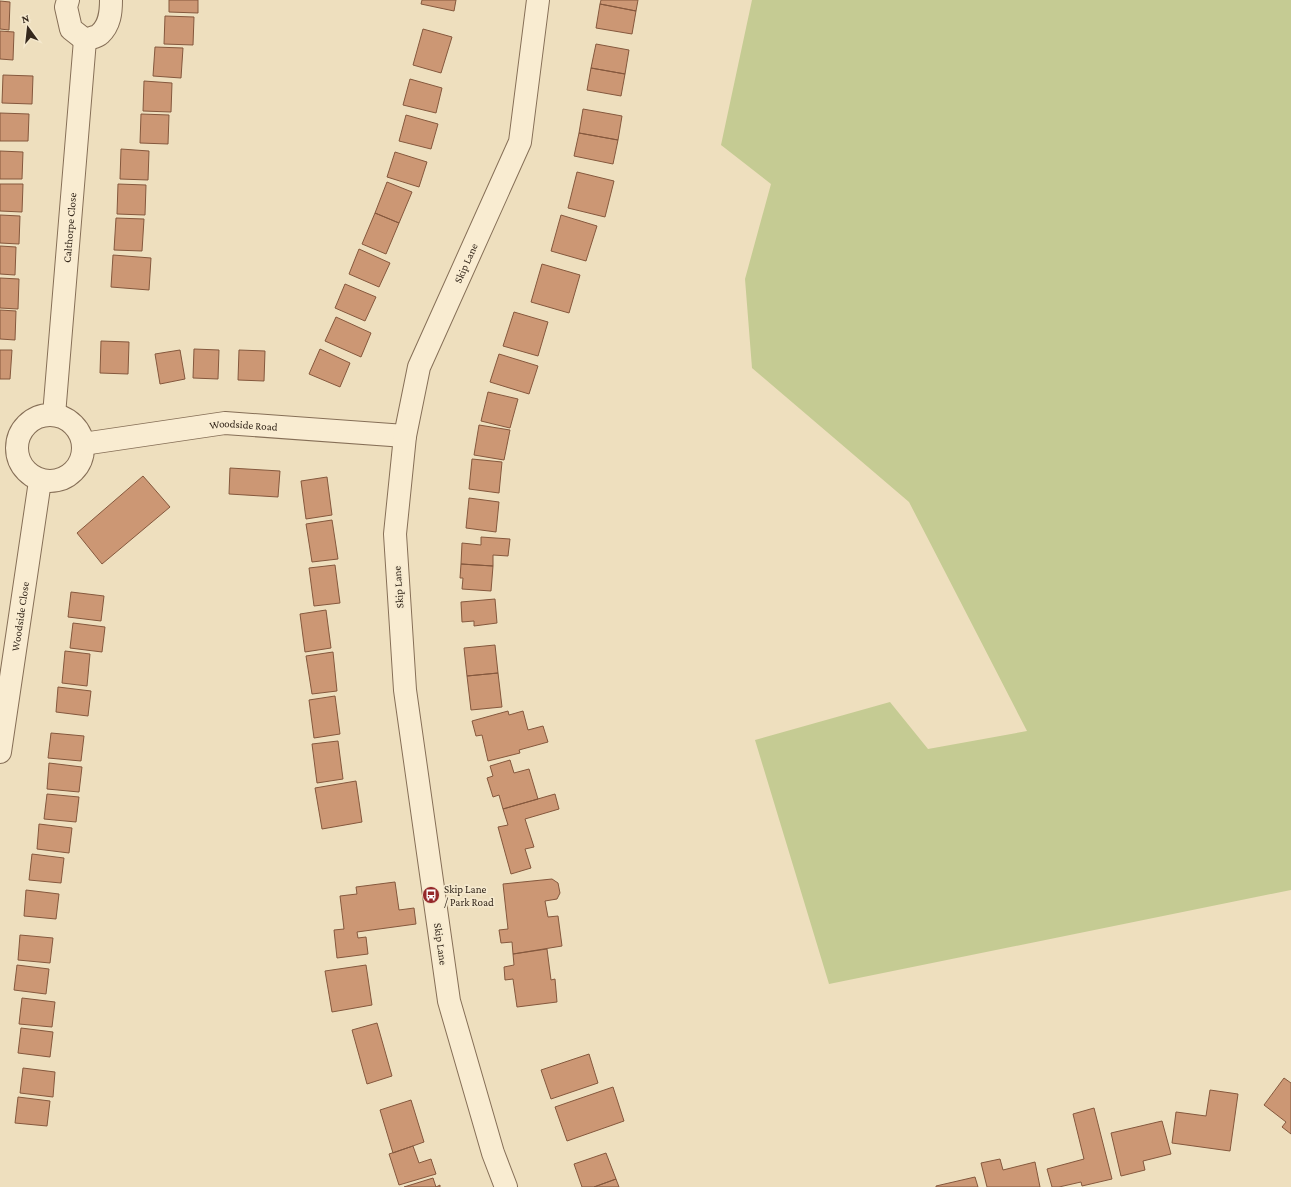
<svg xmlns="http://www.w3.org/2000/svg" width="1291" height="1187" font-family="'Crimson Pro',serif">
  <rect width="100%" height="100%" fill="#eedfbe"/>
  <!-- green -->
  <path fill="#c5cb93" d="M752,0H1291V890L829,984L755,740L890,702L928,749L1027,731L909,502L752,368L745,279L771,184L721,145Z"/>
  <!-- building -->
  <path fill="#cc9774" stroke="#85583d" d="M169,0H198V13L169,12Z
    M422,0H456L454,11L421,4Z
    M601,0H638L636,11L600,4Z
    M0,1L10,2L9,30L0,29Z
    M600,4L636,11L632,34L596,28Z
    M165,16L194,17L193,45L164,44Z
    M423,29L452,37L441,73L413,65Z
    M0,31L14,32L13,60L0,59Z
    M596,44L629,50L625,74L591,68Z
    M155,47L183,48L181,78L153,76Z
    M591,68L625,74L621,96L587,90Z
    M3,75L33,76L32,104L2,103Z
    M410,79L442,88L436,113L403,105Z
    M144,81L172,83L171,112L143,111Z
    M583,109L622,116L618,140L579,133Z
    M0,113L29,114L28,141H0Z
    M141,114L169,115L168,144L140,143Z
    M406,115L438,124L431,149L399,141Z
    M579,133L618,140L613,164L574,156Z
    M121,149L149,151L148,180L120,179Z
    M0,151L23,152L22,179H0Z
    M395,152L427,162L419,187L387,177Z
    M577,172L614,181L605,217L568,208Z
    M387,182L412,192L399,223L375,213Z
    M0,184H23L22,212L0,211Z
    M118,184L146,185L145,215L117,214Z
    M375,213L399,223L386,254L362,244Z
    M0,215L20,216L19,244L0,243Z
    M561,215L597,226L586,261L551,251Z
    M116,218L144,219L142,251L114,250Z
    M0,246L16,247L15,275L0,274Z
    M359,249L390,263L379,287L349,274Z
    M113,255L151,258L149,290L111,287Z
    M542,264L580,275L569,313L531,302Z
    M0,278L19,279L18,309L0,308Z
    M345,284L376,297L365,321L335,308Z
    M0,310L16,311L15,340L0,339Z
    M514,312L548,322L538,356L503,346Z
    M336,317L371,333L361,357L325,341Z
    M101,341L129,342L128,374L100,373Z
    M194,349L219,350L218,379L193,378Z
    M320,349L350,363L340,387L309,374Z
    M0,350H12L10,379H0Z
    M180,350L185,379L160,384L155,354Z
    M239,350L265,351L264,381L238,380Z
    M499,354L538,366L529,394L490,382Z
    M488,392L518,399L510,428L481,421Z
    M479,425L510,430L504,460L474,455Z
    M472,459L502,462L499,493L469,489Z
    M230,468L280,471L278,497L229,494Z
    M143,476L170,507L102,564L77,533Z
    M327,477L332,515L306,519L301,481Z
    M469,498L499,502L496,532L466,528Z
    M332,520L338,559L312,562L306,524Z
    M481,537L510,539L508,556L493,555V566L461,564L462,543L481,545Z
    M461,564L493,566L491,591L462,589L463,578H460Z
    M335,565L340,603L314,606L309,568Z
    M71,592L104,596L101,621L68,617Z
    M495,599L497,623L474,626V621L462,622L461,602Z
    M326,610L331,648L305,652L300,614Z
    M73,623L105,627L102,652L70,648Z
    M495,645L498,673L467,676L464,648Z
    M65,651L90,654L87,686L62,683Z
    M333,652L337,691L312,694L306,656Z
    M498,673L502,707L471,710L467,676Z
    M58,687L91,691L88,716L56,712Z
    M335,696L340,734L314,738L309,700Z
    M508,711L509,715L523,711L528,730L543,726L548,742L519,750L520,753L488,761L482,735L476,736L472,721Z
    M51,733L84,736L81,761L48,758Z
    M338,741L343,779L317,783L312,744Z
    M510,760L514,773L529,769L538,799L503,809L499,795L493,797L487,778L493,776L490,766Z
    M49,763L82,767L79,792L47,789Z
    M356,781L362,822L322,829L315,788Z
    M47,794L79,797L76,822L44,819Z
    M555,794L559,809L525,819L534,847L525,849L531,868L511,874L498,827L508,825L503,809Z
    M39,824L72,828L69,853L37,849Z
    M32,854L64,858L61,883L29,880Z
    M552,879L558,883L560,893L557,899L545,901L548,917L558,916L562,946L513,954L512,942L501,943L499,930L508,929L503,884Z
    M395,882L399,910L414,908L416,924L357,932L358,938L366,937L368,954L337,958L334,930L344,929L340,896L357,894L356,887Z
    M26,890L59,894L56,919L24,916Z
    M20,935L53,938L50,963L18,960Z
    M547,949L551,980L555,979L557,1002L517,1007L513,979L505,980L504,967L514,965L513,954Z
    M17,965L49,969L46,994L14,990Z
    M366,965L372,1005L332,1012L325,971Z
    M22,998L55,1002L52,1027L19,1024Z
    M377,1023L392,1076L367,1084L352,1030Z
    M21,1028L53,1032L50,1057L18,1053Z
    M589,1054L598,1083L551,1099L541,1070Z
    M23,1068L55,1072L53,1097L20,1093Z
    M1284,1078L1291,1083V1134L1282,1127L1286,1122L1264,1105Z
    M613,1087L624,1121L567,1141L555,1107Z
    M1210,1090L1238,1094L1230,1151L1172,1143L1176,1112L1206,1116Z
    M18,1097L50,1101L47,1126L15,1123Z
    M411,1100L424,1142L393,1153L380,1110Z
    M1094,1108L1112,1179L1082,1186L1081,1182L1059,1187H1052L1047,1169L1084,1159L1073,1114Z
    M1162,1121L1171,1154L1143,1161L1145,1170L1121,1176L1111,1133Z
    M413,1146L419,1163L431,1159L436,1174L399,1185L389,1154Z
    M606,1153L616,1179L594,1187H582L574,1164Z
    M1000,1159L1003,1170L1035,1162L1040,1187H987L981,1163Z
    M975,1177L978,1187H936V1186Z
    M433,1178L436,1187L440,1185V1187H404Z
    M616,1179L619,1187H594Z"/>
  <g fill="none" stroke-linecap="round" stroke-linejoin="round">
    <!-- minor casing -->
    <g stroke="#866f57" stroke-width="24">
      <g id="minor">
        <path d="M68,0L66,7L71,29L85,40"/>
        <path d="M85,40C90,38 97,37 100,34C110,25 111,12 111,0"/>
        <path id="s1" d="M54,415L85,40"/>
        <circle cx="50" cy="448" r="33"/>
        <path id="s2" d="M83,444L225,423L405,436"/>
        <path id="s3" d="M0,752L40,481"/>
        <path id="s4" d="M506,1187L493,1153L449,1001L405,690L395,534L405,436L419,367L520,142L538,0"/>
      </g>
    </g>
    <!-- minor -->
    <use href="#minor" stroke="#f9ecd1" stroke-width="22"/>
  </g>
  <!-- icons -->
  <defs>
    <g id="bus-disc" transform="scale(0.9)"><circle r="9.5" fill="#952729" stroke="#f5e9ce"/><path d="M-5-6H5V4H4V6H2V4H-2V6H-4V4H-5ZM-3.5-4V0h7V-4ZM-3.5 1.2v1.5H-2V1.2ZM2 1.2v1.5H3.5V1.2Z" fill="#fff"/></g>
  </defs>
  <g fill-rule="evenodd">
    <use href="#bus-disc" x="431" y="895"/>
  </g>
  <g text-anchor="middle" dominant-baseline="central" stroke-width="3.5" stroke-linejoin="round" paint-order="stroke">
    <!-- street labels -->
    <g font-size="11" fill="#35281c" stroke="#f5e9ce">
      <text stroke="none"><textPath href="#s1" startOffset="188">Calthorpe Close</textPath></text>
      <text stroke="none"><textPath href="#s4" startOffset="948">Skip Lane</textPath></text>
      <text stroke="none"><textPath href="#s2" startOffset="162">Woodside Road</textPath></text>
      <text transform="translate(398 587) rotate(-94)">Skip Lane</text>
      <text stroke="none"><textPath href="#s3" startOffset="137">Woodside Close</textPath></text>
      <text transform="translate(441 944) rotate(82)">Skip Lane</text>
    </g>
    <!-- poi labels -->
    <g font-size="11" fill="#35281c" stroke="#f5e9ce" text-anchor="start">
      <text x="444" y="889">Skip Lane<tspan x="444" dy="13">/ Park Road</tspan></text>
    </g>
  </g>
  <!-- north arrow -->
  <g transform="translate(28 28) rotate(345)" stroke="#f5e9ce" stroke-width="3" paint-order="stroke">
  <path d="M0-3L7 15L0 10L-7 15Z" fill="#35281c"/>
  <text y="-6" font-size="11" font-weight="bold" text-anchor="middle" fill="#35281c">N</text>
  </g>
</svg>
